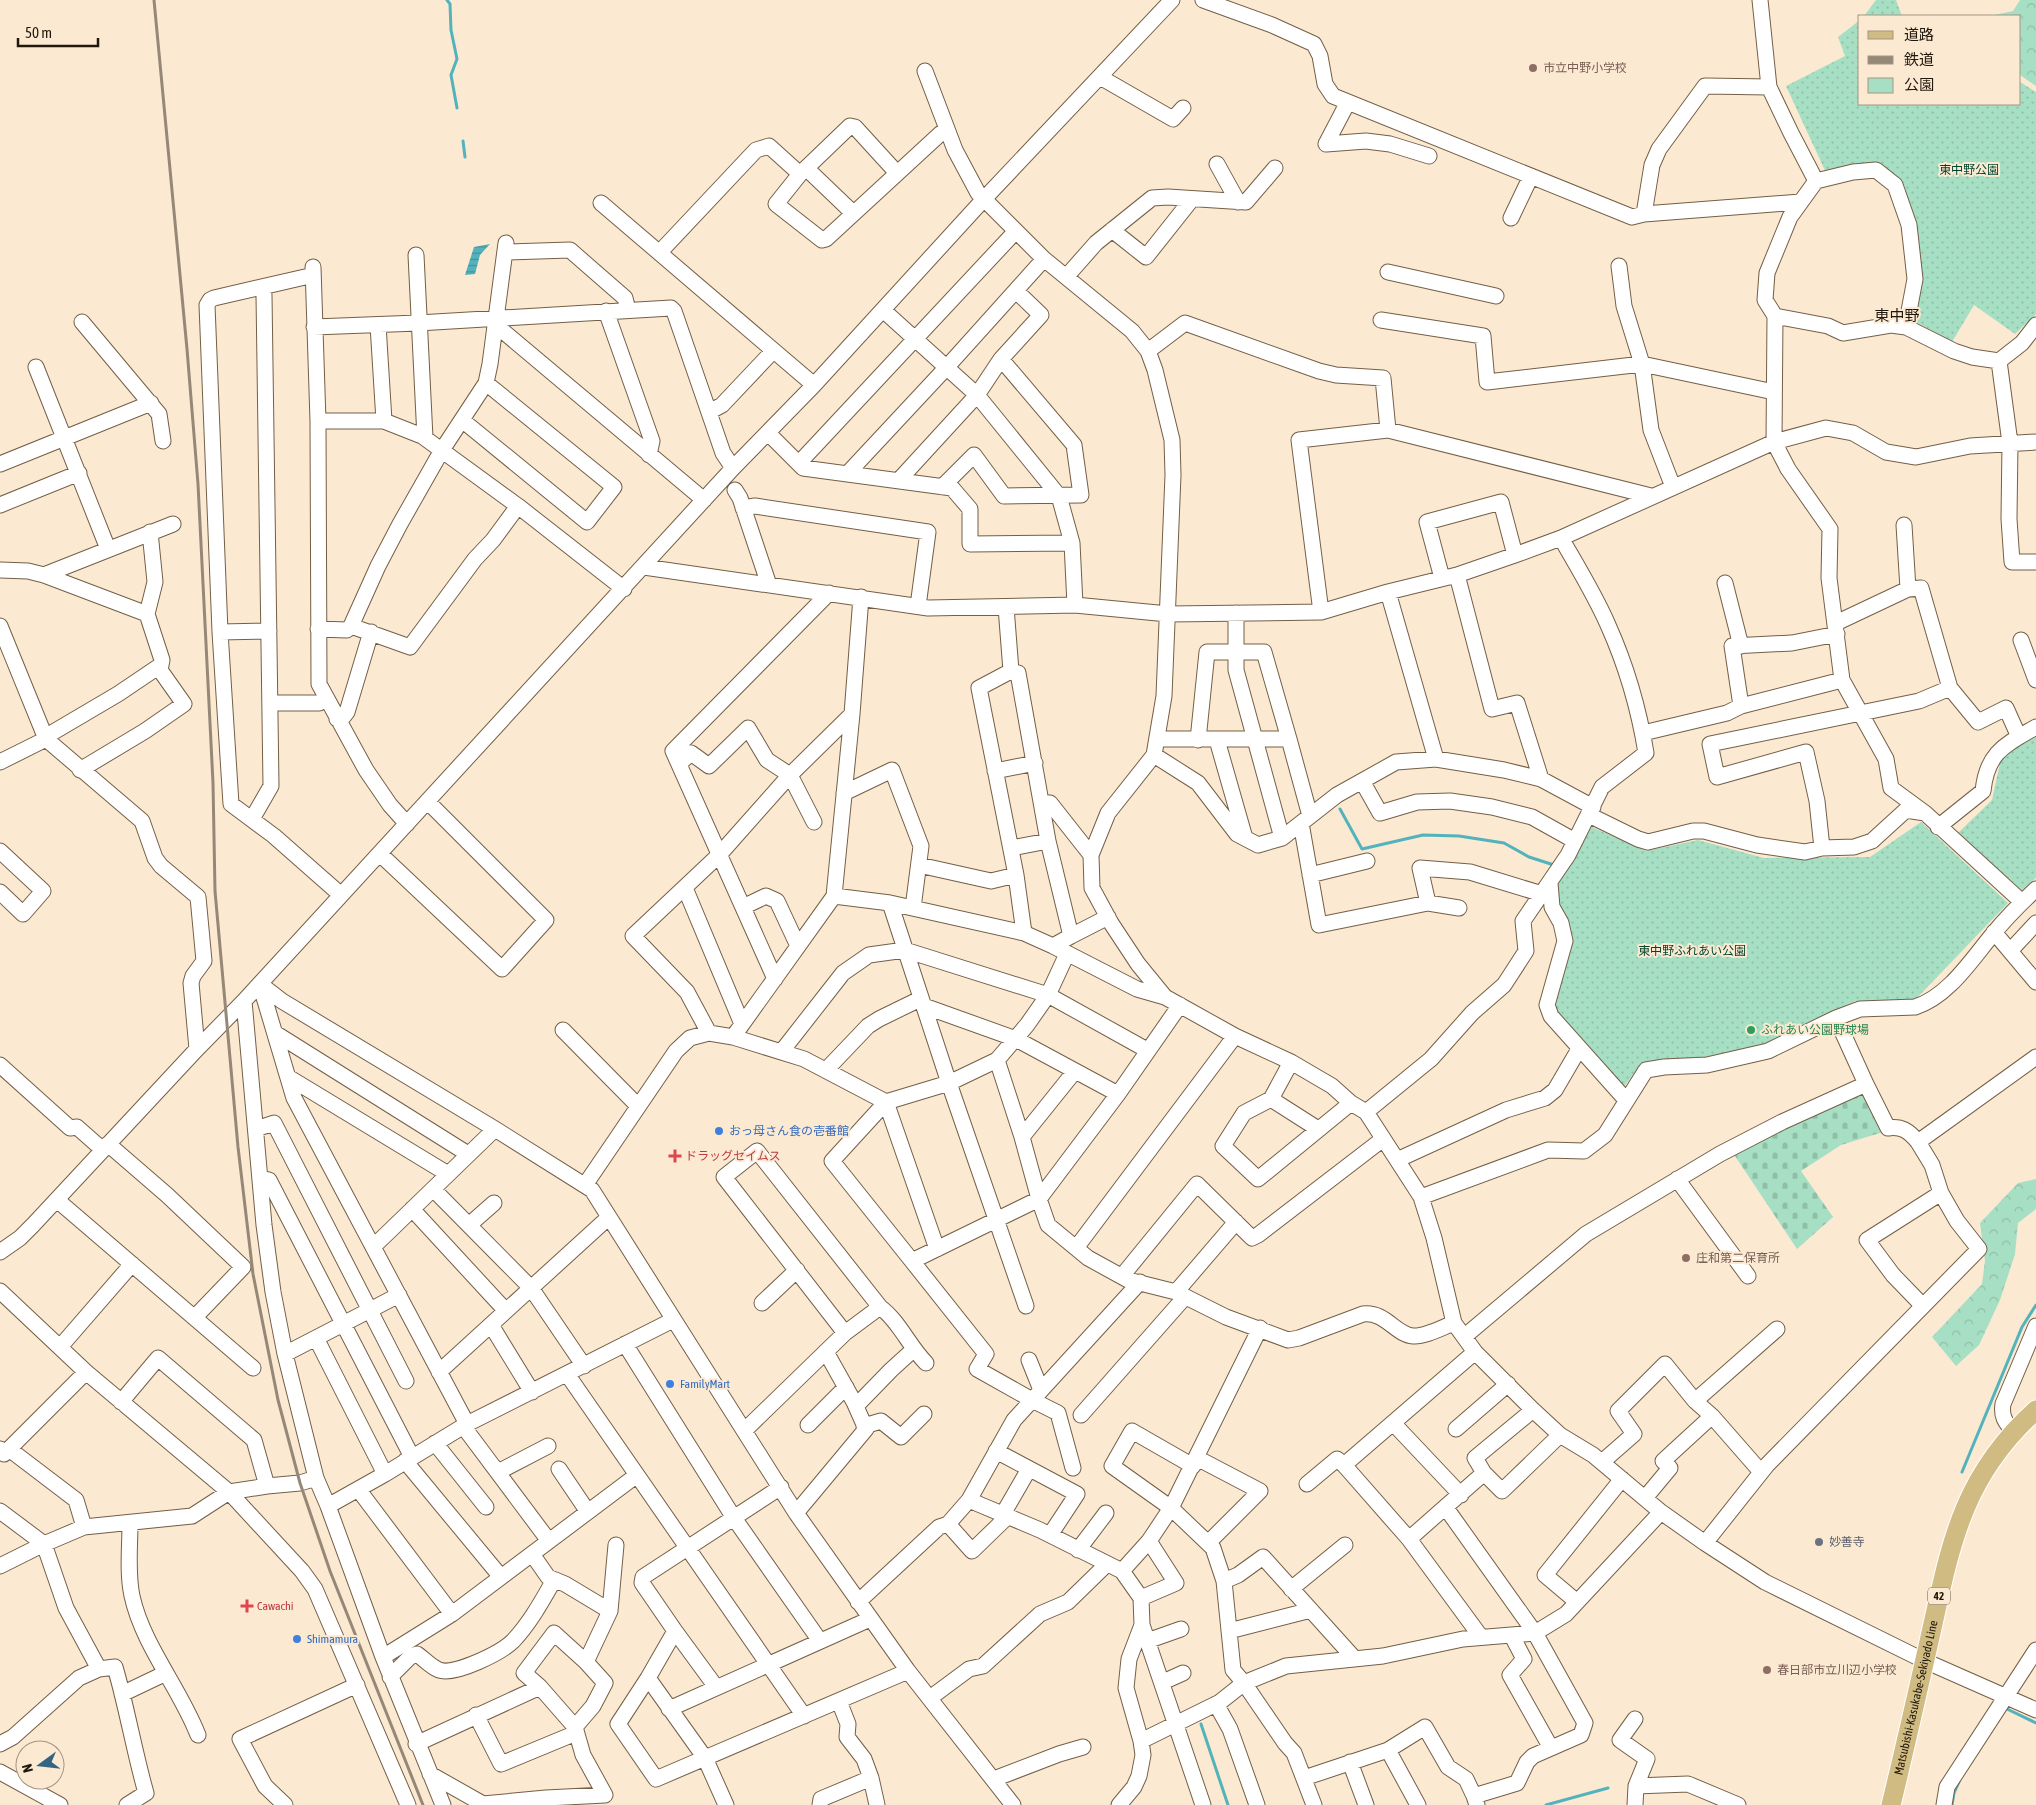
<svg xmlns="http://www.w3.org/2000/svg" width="2036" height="1805" font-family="'Asap Condensed','Noto Sans JP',sans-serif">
  <defs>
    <pattern id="green-dots" width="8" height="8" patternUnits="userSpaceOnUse" patternTransform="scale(1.25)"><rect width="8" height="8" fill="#a6dfc4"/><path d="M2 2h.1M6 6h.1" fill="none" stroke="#8fbfa7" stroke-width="1.8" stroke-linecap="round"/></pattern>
    <pattern id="forest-crowns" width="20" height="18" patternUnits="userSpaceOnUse" patternTransform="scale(1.25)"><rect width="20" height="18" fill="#a6dfc4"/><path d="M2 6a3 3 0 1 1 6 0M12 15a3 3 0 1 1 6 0" fill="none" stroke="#8fbfa7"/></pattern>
    <pattern id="cemetery-stones" width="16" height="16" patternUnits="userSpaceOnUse" patternTransform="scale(1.25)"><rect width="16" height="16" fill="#a6dfc4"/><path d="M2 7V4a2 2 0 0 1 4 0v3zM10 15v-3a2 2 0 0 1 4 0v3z" fill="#8fbfa7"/></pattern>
    <pattern id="water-rules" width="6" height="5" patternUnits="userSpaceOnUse" patternTransform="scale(1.25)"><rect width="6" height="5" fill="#52b3bd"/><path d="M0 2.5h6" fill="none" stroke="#449198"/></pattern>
  </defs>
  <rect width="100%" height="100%" fill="#fce9d2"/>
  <!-- green -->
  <path fill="url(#green-dots)" d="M1876,0H1896L1902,16H1864Z
    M1860,20V104H2020V82L2036,92V314L2015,334L1974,305L1952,342L1916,322L1922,282L1918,239L1904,185L1882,164L1856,166L1828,177L1786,86L1845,56L1838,37Z
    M2036,735V878L2022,890L1958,833L1992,800L2002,754Z
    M1921,822L2008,903L1914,1001H1855L1765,1044L1706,1057L1641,1064L1623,1088L1547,1005L1570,932L1550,883L1592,827L1646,851L1698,840L1764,858L1870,857Z"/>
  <!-- forest -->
  <path fill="url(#forest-crowns)" d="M2020,0H2036V86L2020,75V16H1990L2013,11Z
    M2036,1179V1209L2018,1223L2015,1254L2000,1300L1979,1345L1956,1366L1932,1337L1982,1284L1985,1261L1980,1223L2018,1183Z"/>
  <!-- cemetery -->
  <path fill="url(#cemetery-stones)" d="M1863,1093L1883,1132L1841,1145L1801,1171L1833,1217L1797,1249L1733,1153L1785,1126Z"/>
  <!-- water -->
  <path fill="url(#water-rules)" d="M490,244L480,255L475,274L465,275L474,247Z"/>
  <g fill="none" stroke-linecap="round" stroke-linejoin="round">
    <!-- stream -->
    <path stroke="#52b3bd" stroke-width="3" d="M447,0L450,4L451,30L457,59L451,75L457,108
      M463,141L465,157
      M1340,809L1362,849L1423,835L1459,836L1504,843L1529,857L1554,865
      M1962,1472L2022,1327L2036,1305
      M2005,1708L2036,1723
      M1201,1724L1228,1805
      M1546,1805L1608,1788
      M1952,1805L1954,1793L1959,1782"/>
    <!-- minor casing -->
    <g stroke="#735f46" stroke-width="17">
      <path id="minor" d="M1203,0L1272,25L1314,44L1320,56L1325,84L1333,96L1632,217L1644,214L1652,165L1659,149L1705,86L1769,87
        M1760,0L1769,87L1791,133L1816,181L1790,217L1767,273L1765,300L1775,316L1774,442L1788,469L1830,529L1829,578L1842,680L1886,759L1891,788L1925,813L2022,902
        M925,71L955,150L978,193L1044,259L1132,331L1148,351L1155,370L1172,440L1173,475L1164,696L1154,755L1108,813L1091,855L1092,888L1111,923L1138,964L1165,997
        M1100,77L1173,119L1183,108
        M1348,102L1326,144L1366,141L1390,144L1429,156
        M1217,164L1238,202
        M806,168L853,213
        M897,173L855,127L850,126L800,174L776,204L822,240L826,239L940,134L947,130
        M1816,181L1853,172L1876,170L1895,185L1909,225L1915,279L1906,327
        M601,203L814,385
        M1644,214L1800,202
        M1511,218L1531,176
        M1112,230L1146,257L1192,199
        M506,252L570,250L625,298L628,310
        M660,252L756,150L769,146L800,174
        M416,255L425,438
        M1619,266L1624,306L1642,364L1651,430L1673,487
        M313,267L318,421L319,684L366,770L390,805L407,824
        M1388,272L1496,296
        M313,277H305L214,298L210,300L207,305L220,632L231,804L274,836L341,895
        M1066,277L1096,243L1152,198L1168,197L1246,202L1275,168
        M883,310L977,395L1059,496L1072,543L1075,605
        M606,311L652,441L649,455
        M1775,316L1828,326L1843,333L1891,325L1906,327L1954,351L1972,357L1999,361L2022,343L2036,325
        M1381,320L1483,336L1487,382L1642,364L1774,392
        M82,322L159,414L163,441
        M378,325L384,421
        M314,327L418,323L671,308L674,311L723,453L733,468
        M495,331L504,332L704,500
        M1148,351L1185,323L1319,371L1336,375L1383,378L1388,430
        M1999,361L2010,443L2009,519L2012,562H2036
        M36,367L108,549
        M709,412L722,405L773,351
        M462,420L587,522L614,487L486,383
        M318,421H384L422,436L518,506L624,589
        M768,433L803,468L952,488L970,509V544L1072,543
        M799,463L1015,232
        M0,464L151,403
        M848,473L946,368L1044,259
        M899,480L977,395L1001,359
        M942,487L974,455L1004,496L1081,495L1074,445L1001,359L1041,315L1016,291
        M735,490L740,498L769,585
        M0,505L79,473
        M743,508L755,506L928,532L918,606
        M1904,525L1908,589L1921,588L1950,688L1978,722L2006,708L2019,737
        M644,567L928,608L1075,605L1168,614L1321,612L1388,592L1457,575L1515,555L1561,538L1774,442L1826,428L1853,433L1886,452L1916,457L1970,446L2036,442
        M0,570L28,571L44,575L147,614
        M44,575L173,524
        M1457,575L1492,709L1517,703L1541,779
        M1442,578L1427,522L1501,502L1515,555
        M1725,583L1741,646
        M1388,592L1436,759
        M1006,607L1011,671L1018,673L1048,841L1071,936L1053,946
        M1321,612L1299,440L1388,430L1651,496
        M1236,613V670L1282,838
        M1836,623L1908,589
        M0,626L46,739L142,821L155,858L161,866L198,897L204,961L193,976L191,983L197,1049
        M351,626L410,647L475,559L493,540L518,506
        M318,629L347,630L351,626L378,566L400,524L442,450L486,383L490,364L506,243
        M220,632L269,631
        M2021,640L2036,680
        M1011,671L979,688L1016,875L1024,933
        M270,703H319L326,699
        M1741,706L1732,646L1792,643L1837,634
        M337,719L344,716L347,712L371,632
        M1643,733L1727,713L1741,706L1842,680
        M45,737L118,694L161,665
        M1157,739H1289L1264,652H1207L1198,740
        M1289,739L1310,816
        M1217,740L1245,838
        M1154,755L1198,783L1237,834L1258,845L1282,838L1337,795L1396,762L1436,759L1504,770L1541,779L1593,807
        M0,762L46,739
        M679,764L691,753L709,766L748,728L767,760L790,775L814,822
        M80,770L145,731L184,704L160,670L162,660L147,614L155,582L150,532
        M995,771L1035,763
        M1362,781L1380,813L1417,802L1450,801L1492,807L1532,817L1575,841
        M844,793L892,770L921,846L913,908
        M1042,802L1050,803L1091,855
        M1589,815L1638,839L1648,842L1693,831H1704L1757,845L1805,852L1822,848L1854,847L1872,841L1906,810L1925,813
        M252,819L271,786L264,295L261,287
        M1301,823L1319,925L1428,903
        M1938,827L1983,791C1987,752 2005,745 2036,727
        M1011,848L1048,841
        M1822,848L1817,801L1806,752L1717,777L1710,744L1919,701L1950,688
        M0,851L43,891L23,914L0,892
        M380,854L502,969L546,920L428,802
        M919,865L991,881L1016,875
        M1310,875L1367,861
        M1550,883L1552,907L1561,923L1565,941L1547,1005L1551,1016L1626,1100
        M685,888L742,1024
        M834,896L890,903L1024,933L1053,946L1137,989L1165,997L1235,1036L1291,1062L1332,1086L1351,1103L1366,1112L1421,1197L1434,1238L1454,1323L1475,1352L1533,1410L1560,1435L1593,1455L1661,1512L1705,1543L1765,1582L1925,1661L2036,1710
        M890,903L949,1083L1026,1306
        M743,907L766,896L777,901L798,946
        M1459,908L1428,903L1420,868L1470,872L1542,894
        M1994,932L2036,982
        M1071,936L1108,917
        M2010,951L2036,923
        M1067,954L1048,995L1027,1025L997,1060L949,1083L886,1102L832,1161L912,1261L1039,1199L1118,1094L1180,1005
        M775,979L673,751L829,593
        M260,984L282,1001L495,1129L592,1190L796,1513L908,1671L1013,1805
        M260,984L294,1098L467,1424
        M244,1001L264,1225L273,1292L285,1354L316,1478L328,1506L383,1657L443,1805
        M924,1006L1016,1039L1118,1094
        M1836,1018L1866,1084L1888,1128C1902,1126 1909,1131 1918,1142L2036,1057
        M563,1030L638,1106
        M275,1033L468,1154
        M709,1033L687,992L633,936L719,855L790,775L852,714L861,597
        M733,1037L834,896L852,714
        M782,1051L843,973L869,955L905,950L1048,995L1147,1050
        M997,1060L1022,1137L1039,1199L1048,1225L1088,1258L1128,1280L1176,1292L1226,1317L1288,1340L1299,1338L1363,1314C1385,1311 1396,1335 1413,1336C1425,1337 1443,1327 1454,1323
        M1291,1062L1271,1099L1244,1113L1223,1146L1258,1179L1351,1103
        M0,1065L70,1128L77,1127L103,1150
        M826,1070L868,1026L879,1019L920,999
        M288,1077L448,1174
        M1271,1099L1318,1129
        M1366,1112L1431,1059L1472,1013L1504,985L1526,951L1523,921L1568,855L1602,787L1646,753C1639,710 1626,665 1608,625C1595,595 1577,566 1561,538
        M256,1129L274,1123L406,1381
        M1022,1137L1075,1071
        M108,1144L167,1195L243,1267L195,1317
        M1397,1160L1506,1110L1545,1098L1555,1090L1579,1049
        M260,1178L269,1180L412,1457
        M1677,1179L1748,1276
        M585,1185L676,1051L690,1038L709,1033L733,1037L804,1059L886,1102L937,1249
        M433,1189L531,1288L584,1366
        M1421,1197L1548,1150L1584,1151L1605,1135L1646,1070L1664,1067L1707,1065L1768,1051L1836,1018L1860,1009L1915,1007C1948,997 1972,959 1993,934C2006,918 2021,903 2036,889
        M57,1200L253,1368
        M412,1209L506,1311
        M469,1225L494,1203
        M373,1247L495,1129
        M1076,1248L1235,1036
        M0,1252L20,1238L33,1225L197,1049L244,1001L733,468L814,385L984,199L1172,0
        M912,1261L986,1354L977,1369L1032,1400L1058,1413L1073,1468
        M1122,1276L1197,1184L1252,1238L1258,1235L1383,1139
        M0,1291L86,1372L229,1492L302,1571L315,1589L408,1805
        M1176,1292L1236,1222
        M762,1303L797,1270
        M1923,1306L1893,1275L1867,1240L1941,1193
        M880,1307L845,1333L724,1177L757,1151L880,1307C899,1321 909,1346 926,1363
        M491,1325L532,1392
        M1465,1336L1586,1234L1720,1154L1782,1122L1866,1084
        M316,1338L385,1474
        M625,1344L734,1518L820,1641
        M60,1347L132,1264
        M285,1354L399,1295
        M1029,1360L1041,1390
        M439,1372L609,1217
        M567,1374L804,1716
        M121,1402L158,1358L254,1440L267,1486
        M856,1406L891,1370L913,1350
        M1081,1415L1185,1297
        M1393,1423L1461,1495
        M808,1425L846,1387
        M463,1426L549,1541
        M864,1426L881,1421L901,1437L924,1414
        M1456,1429L1508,1384
        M745,1430L845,1333
        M2013,1431C2005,1422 2001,1416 2003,1404L2036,1326
        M435,1443L486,1507
        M0,1449L4,1454L86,1372
        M9,1449L76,1500L84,1527
        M996,1451L1077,1494L1050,1535
        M1197,1458L1260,1491L1208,1543
        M405,1461L501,1577
        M1602,1462L1634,1434L1618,1411L1665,1364L1695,1401
        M1344,1465L1475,1352
        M1193,1466L1132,1431L1112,1466L1171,1508L1213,1548L1224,1581L1233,1670L1244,1683L1285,1743L1294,1753L1314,1805
        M559,1469L588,1512
        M498,1472L548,1446
        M1761,1472L1712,1416L1695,1401L1777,1329
        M1484,1473L1502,1491L1560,1435
        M1307,1484L1337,1459L1344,1465L1409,1539L1481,1637
        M781,1487L643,1577L642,1583L675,1631L648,1678L618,1724L656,1779L908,1671
        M358,1489L452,1614
        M1645,1498L1670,1468L1663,1461L1712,1416
        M969,1500L1040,1530L1122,1571L1141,1598L1142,1625L1203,1805
        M328,1506L385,1474L467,1424L673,1320
        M1446,1508L1535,1633L1585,1723L1581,1735L1533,1756L1527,1762L1517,1783L1474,1796L1477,1805
        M0,1511L44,1544L66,1608L99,1669L115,1667C127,1708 134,1751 146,1793L127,1805
        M796,1513L866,1429L854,1402L826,1352
        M130,1523C130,1547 127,1573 132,1596C143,1646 180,1688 198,1735
        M948,1524L972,1551L1004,1520L1003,1514L1029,1469
        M1409,1539L1484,1473L1475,1458L1533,1410
        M1705,1543L1767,1465L1979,1249L1957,1221L1941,1193L1932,1165L1918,1142
        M1078,1550L1106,1513
        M532,1554L548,1577L565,1584L610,1611
        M0,1566L44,1544L84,1527L192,1516L229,1492L267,1486L300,1483L316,1478
        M1122,1571L1149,1541L1171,1508L1260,1328
        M1224,1581L1238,1575L1263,1557L1354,1658
        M1291,1589L1345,1545
        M1141,1598L1176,1583L1149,1541
        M858,1602L939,1527L948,1524L969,1500L1014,1420L1140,1282
        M1577,1602L1545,1575L1622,1479
        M675,1631L716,1687
        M1229,1631L1311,1610
        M1512,1636L1524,1659L1510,1675L1551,1748
        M1147,1641L1181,1629
        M383,1657L452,1614L637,1475
        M390,1677L410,1657L417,1654C424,1659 431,1667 439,1670C455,1676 502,1652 513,1641C530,1623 542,1601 554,1580
        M648,1678L705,1758L726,1805
        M1163,1682L1183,1673
        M540,1687L524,1673L554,1633L586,1662
        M122,1694L166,1673
        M930,1698L969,1669L983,1666L1040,1614L1068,1602L1107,1564
        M839,1701L848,1724L847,1737L864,1759L871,1778L877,1805
        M1216,1704L1230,1729L1257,1805
        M669,1709L870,1619
        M476,1715L501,1764L576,1733
        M1635,1719L1620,1740L1647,1759L1636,1786
        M575,1727L593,1706L605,1683L586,1662L610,1611L616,1545
        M1141,1741L1220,1702L1244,1683L1286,1666L1383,1656L1463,1639L1535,1633L1566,1614L1661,1512
        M0,1744L13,1737L79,1678L99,1669
        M416,1744L540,1687L575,1727L583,1755L605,1795L546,1798V1805
        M1388,1750L1418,1805
        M1350,1762L1366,1805
        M0,1772L60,1805
        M430,1774L483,1804L546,1798
        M1304,1778L1388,1750L1425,1727L1448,1767L1466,1779L1474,1796
        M994,1779L1059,1754L1083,1747
        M285,1805L265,1786L240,1739L357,1685
        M820,1805L821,1799L871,1778
        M1119,1805L1134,1787L1139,1776L1143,1755L1141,1741L1126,1688L1129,1659L1142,1625
        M1635,1805L1636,1786L1688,1784L1738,1805
        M1944,1805L1947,1787L2036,1650"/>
    </g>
    <!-- major casing -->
    <g stroke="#fff" stroke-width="21">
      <g id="major">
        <path id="s1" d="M1891,1805C1904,1752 1916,1699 1928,1646C1950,1550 1959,1479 2036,1410"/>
      </g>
    </g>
    <!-- minor -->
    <use href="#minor" stroke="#fff" stroke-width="15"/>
    <!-- major -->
    <use href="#major" stroke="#d0bb83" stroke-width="19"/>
    <!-- rail -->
    <path stroke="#968877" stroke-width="3" d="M154,0L187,349L198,484L213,783L215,891L238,1147L253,1274L278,1400L300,1483L330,1571L423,1805"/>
  </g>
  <!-- markers -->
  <g fill="#8d6e63" stroke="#fce9d2" stroke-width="2">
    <circle cx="1533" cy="68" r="5"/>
    <circle cx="1686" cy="1258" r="5"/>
    <circle cx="1767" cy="1670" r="5"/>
  </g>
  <circle fill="#2e9e5b" stroke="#fce9d2" stroke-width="2" cx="1751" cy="1030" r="5"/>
  <g fill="#3f7fe0" stroke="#fce9d2" stroke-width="2">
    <circle cx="719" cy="1131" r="5"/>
    <circle cx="670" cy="1384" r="5"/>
    <circle cx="297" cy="1639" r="5"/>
  </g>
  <g fill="#e0444e" stroke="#fce9d2" stroke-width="2">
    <path d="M672.5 1148.5h5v5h5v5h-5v5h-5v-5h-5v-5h5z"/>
    <path d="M244.5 1598.5h5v5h5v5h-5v5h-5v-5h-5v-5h5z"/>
  </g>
  <circle fill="#6b7280" stroke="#fce9d2" stroke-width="2" cx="1819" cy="1542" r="5"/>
  <g text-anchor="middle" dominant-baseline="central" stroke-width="4" stroke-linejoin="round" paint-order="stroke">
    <!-- shield labels -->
    <rect fill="#fce9d2" stroke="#625748" stroke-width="1" x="1928" y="1587.5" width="22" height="17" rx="4"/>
    <g font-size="11" font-weight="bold" fill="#20180d">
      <text x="1939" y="1596">42</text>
    </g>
    <!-- education labels -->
    <g font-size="12" fill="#785e54" stroke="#fce9d2" text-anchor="start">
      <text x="1543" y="68">市立中野小学校</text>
      <text x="1696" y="1258">庄和第二保育所</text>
      <text x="1777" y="1670">春日部市立川辺小学校</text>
    </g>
    <!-- park labels -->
    <g font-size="12" fill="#01452f" stroke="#fce9d2">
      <text x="1969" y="170">東中野公園</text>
      <text x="1692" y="951">東中野ふれあい公園</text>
    </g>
    <!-- leisure labels -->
    <g font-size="12" fill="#27864d" stroke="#fce9d2" text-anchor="start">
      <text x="1761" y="1030">ふれあい公園野球場</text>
    </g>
    <!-- shop labels -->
    <g font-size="12" fill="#366cbe" stroke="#fce9d2" text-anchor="start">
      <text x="729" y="1131">おっ母さん食の壱番館</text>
      <text x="680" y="1384">FamilyMart</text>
      <text x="307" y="1639">Shimamura</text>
    </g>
    <!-- health labels -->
    <g font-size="12" fill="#be3a42" stroke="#fce9d2" text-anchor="start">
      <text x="685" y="1156">ドラッグセイムス</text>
      <text x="257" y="1606">Cawachi</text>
    </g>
    <!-- worship labels -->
    <g font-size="12" fill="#5b616d" stroke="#fce9d2" text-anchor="start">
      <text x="1829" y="1542">妙善寺</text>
    </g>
    <!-- street labels -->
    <g font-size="12" fill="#20180d" stroke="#fce9d2">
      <text stroke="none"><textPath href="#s1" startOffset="110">Matsubishi-Kasukabe-Sekiyado Line</textPath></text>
    </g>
    <!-- quarter labels -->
    <g font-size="15" fill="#20180d" stroke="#fce9d2">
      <text x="1897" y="315">東中野</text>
    </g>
  </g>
  <!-- legend -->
  <rect x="1858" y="15" width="162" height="90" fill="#fce9d2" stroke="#a49583"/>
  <rect x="1868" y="31" width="25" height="8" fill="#d0bb83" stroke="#a49583"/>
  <text x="1904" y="40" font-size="15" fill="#20180d">道路</text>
  <rect x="1868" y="56" width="25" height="8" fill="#968877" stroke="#a49583"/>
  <text x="1904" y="65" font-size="15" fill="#20180d">鉄道</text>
  <rect x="1868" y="78" width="25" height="15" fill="#a6dfc4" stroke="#a49583"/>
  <text x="1904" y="90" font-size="15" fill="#20180d">公園</text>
  <!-- north arrow -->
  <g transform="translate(40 1765) rotate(255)"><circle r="24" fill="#fce9d2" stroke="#a49583"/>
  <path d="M0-4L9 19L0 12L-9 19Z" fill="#336583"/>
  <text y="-8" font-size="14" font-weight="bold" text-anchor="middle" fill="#20180d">N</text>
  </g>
  <!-- scale -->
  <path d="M18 38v8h80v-8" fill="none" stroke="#20180d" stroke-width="2.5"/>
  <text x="25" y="38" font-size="15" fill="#20180d" stroke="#fce9d2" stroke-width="4" paint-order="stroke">50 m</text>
</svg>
